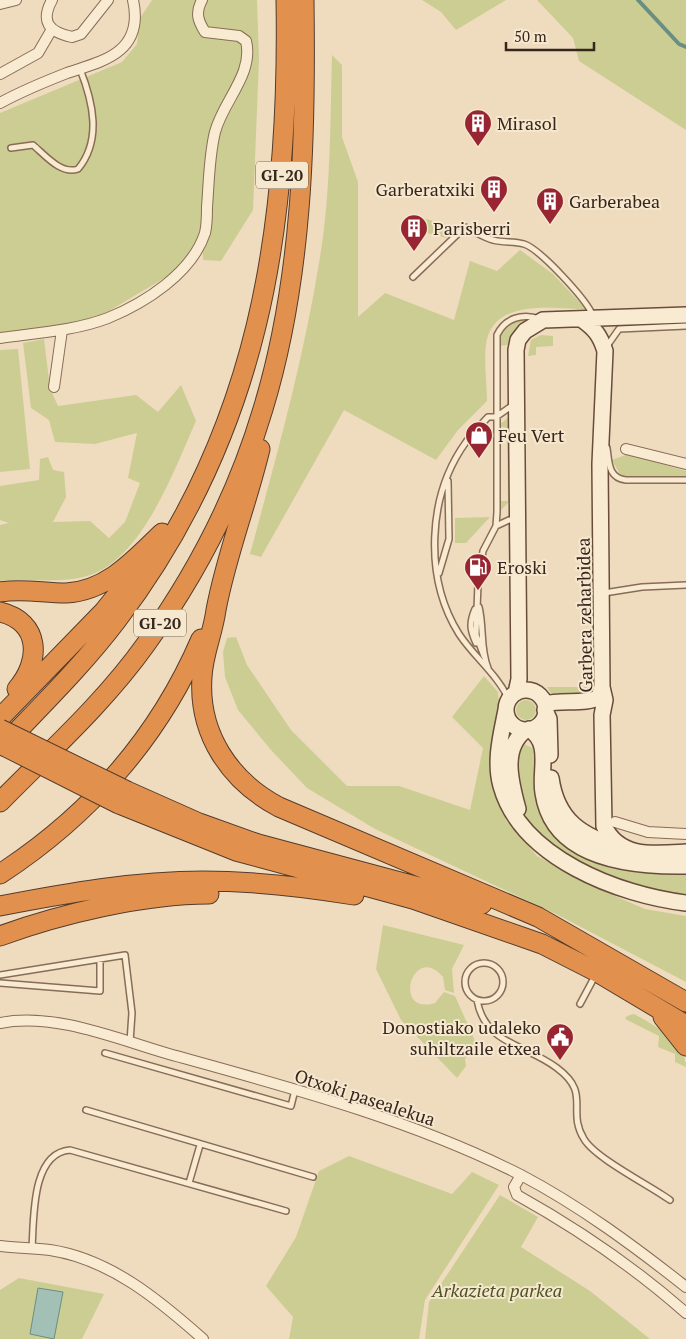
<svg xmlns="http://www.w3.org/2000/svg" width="686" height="1339" font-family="'PT Serif',serif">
  <rect width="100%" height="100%" fill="#efdcbf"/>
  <!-- green -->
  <path fill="#cccd93" d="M152,0H257L259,59L253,210L221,261L203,260L202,231L185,260L168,276L102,315L62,327L0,335V113L122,62L137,44L140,18Z
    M422,0H506L456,30L441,12Z
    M537,0H686V130L579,61L573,38Z
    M332,55L342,65V137L358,182V317L385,293L454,320L470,261L497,271L520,250L553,274L586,309C555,309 498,298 487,339C483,357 487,382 487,401L458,430L436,460L344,410L261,557L250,554C276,458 303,362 319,263C331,195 330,125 332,55Z
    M422,218L450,225L447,238L419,231Z
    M524,319L525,322C495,346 518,374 508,401V345L498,346C500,329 509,325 524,319Z
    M541,335L553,336V346L536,347V355L528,356L531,340Z
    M44,339L50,388L58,406L136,395L158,412L181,385L196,421C175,468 142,561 87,576C60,584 29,578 0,581V525L9,523L0,520V486L39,480L40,459L48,457L53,470L64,472L66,497L53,522L90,521L109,538L125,522L140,483L128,478L137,433L95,444L55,442L49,420L31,408L23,343Z
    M18,349L30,469L0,472V350Z
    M509,417V502L500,511L499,501H508L507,428L498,426Z
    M628,454L686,471V476H621L612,460Z
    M490,517L466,543H455V518Z
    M236,637L247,665L291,730L347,786H399L470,810L483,748L452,717L484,676L498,692L499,704L496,788L506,820L537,856L599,889L645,909L686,916V982L556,914L375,829L307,788L271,750L238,710L225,677L223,652L227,638Z
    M547,687H591V693H551Z
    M516 710a10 10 0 1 1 20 0a10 10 0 1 1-20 0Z
    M524,744L533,748L536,754L543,808L686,872V894L660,893L626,882L551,849L529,825L519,801L516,749Z
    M383,925L464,945L452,969L454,993L445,990L443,977C413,941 391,1016 435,1003L444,992L455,996L476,1043L465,1059L466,1066L457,1078L401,1020L376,969Z
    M634,1014C654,1025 686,1041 686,1067L675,1062V1054L658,1047L659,1036L625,1019L627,1016Z
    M349,1156L452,1194L472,1172L499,1185L425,1300L419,1339H289L293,1317L266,1286L296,1237L319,1171Z
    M500,1195L538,1217L521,1247L590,1291L650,1339H425L429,1302Z
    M19,1278L104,1294L82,1339H0V1290Z"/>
  <!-- water -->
  <path fill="#a2c0b5" stroke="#6a8e81" d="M38,1288L63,1292L54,1339L30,1334Z"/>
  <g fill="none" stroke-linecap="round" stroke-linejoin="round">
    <!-- stream -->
    <path stroke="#6a8e81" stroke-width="4" d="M638,0L679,44L686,47"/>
    <!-- lane casing -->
    <g stroke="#886c57" stroke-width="8">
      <path id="lane" d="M11,148L33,145C45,155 61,175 78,169C102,140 93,102 80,69
        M413,277L465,227C474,231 484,238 493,240C503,243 514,241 524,244C540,249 587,300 593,316
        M607,346L619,329L686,326
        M607,448C609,462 608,478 626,480H686
        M496,526L509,520H516
        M439,573L449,539L448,481
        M604,593L642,587L686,585
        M479,607C484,627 480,649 488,668
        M475,609C469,623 470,630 476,643
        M484,656L476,635L478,584L483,551L496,526L497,512V335C505,318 522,313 540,319
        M509,700C498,675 474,657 459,634C424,578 427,496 466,442C472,433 481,425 488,417H496L513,405
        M465 982a19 19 0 1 1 38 0a19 19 0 1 1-38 0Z
        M0,975L125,955L132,1013L130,1042
        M0,983L100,991V959
        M477,1000C485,1045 526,1044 557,1068C592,1094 566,1110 584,1139C595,1158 649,1185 670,1200
        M580,1004L595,976
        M105,1053L291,1106L295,1090
        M86,1110L313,1177
        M189,1183L200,1145
        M32,1248C34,1219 31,1153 70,1150L286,1211"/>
    </g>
    <!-- street casing -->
    <g stroke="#886c57" stroke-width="12">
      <path id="street" d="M52,0C40,22 49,32 72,37L81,34L108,0
        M0,4L16,0
        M0,74L38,53L52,29
        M0,103C22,91 44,82 67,73C84,67 106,62 120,50C135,37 137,18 133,0
        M0,338C35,333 74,331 108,318C145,303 192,273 205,233C207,225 207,215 207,207C209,182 209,156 215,132C223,101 254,74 246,41L239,36L205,32C198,21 195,13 202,0
        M54,387L62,330
        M626,449L686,464
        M615,822L648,832L686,834
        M0,1023C54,1012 117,1039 169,1054C288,1087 410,1119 521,1175C580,1206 634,1246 686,1287
        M521,1175L514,1187L517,1195C578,1229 634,1267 686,1313
        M0,1246C16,1248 33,1248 50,1250C110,1259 159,1300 203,1339"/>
    </g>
    <!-- secondary casing -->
    <g stroke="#694d3a" stroke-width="18">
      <path id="secondary" d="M581,319C595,329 600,335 605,351L600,464L602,687L605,700L602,715L604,826C620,859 654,854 686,852
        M506 710a20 20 0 1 1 40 0a20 20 0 1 1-40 0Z
        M516,693L519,679L516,350L518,340L525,331L543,320L686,315
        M545,704C560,699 587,705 599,697L602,687
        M506,710C501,735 494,761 501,786C521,858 619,895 686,903
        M545,710L549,719L550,755
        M529,729C552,743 539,771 543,793C553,860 632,867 686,866
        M551,778C557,821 582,836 621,848
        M518,809C511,783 501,748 526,730"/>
    </g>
    <!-- highway casing -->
    <g stroke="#553b2c" stroke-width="21">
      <path id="highway" d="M260,449C247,503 226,556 216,610C213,633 203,654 202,677C198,734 230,781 279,807L538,917L686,1002
        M0,592C22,588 43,593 66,593C107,591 134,560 162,533
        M0,612C41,622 41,661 17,689
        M0,718L104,611L146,559
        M3,746C42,705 83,665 117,620C259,433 290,228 286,0
        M127,791L199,823L258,844L482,904
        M0,802C50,751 104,703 146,644C197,573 238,493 263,409C303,278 306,135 304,0
        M119,804L236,851L413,899L542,944L597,972L686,1025
        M0,874C89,816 159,737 201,639
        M0,906C67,893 135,881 203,881C254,881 305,887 354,895
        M0,936C60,914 144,894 209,894
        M663,1017L686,1046"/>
    </g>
    <!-- lane -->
    <use href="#lane" stroke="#f9ead2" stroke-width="5"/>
    <!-- street -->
    <use href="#street" stroke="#f9ead2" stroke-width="10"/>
    <!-- secondary -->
    <use href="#secondary" stroke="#f9ead2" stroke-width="15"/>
    <!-- highway -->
    <use href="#highway" stroke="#e1914d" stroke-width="19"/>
    <!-- highway-bridge casing -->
    <g stroke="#553b2c" stroke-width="21" stroke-linecap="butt">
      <path id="highway-bridge" d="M0,729L127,791
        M0,744L119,804"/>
    </g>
    <!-- highway-bridge -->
    <use href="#highway-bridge" stroke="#e1914d" stroke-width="19"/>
  </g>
  <!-- icons -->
  <defs>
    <g id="building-pin" transform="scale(1.4375)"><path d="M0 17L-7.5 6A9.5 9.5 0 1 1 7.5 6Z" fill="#982632" stroke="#f6e7cf"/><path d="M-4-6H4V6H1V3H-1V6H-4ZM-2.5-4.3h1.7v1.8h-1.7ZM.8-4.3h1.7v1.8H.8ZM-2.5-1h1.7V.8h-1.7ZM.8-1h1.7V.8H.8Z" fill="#fff"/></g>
    <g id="shop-pin" transform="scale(1.4375)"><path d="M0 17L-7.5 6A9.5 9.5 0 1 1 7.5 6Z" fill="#982632" stroke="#f6e7cf"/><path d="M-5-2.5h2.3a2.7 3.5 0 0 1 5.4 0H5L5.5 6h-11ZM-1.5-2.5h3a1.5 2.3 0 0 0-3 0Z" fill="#fff"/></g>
    <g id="fuel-pin" transform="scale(1.4375)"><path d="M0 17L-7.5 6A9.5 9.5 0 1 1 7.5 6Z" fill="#982632" stroke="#f6e7cf"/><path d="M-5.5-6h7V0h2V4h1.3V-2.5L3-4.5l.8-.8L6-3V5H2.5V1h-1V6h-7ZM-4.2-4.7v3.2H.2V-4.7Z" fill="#fff"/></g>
    <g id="civic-pin" transform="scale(1.4375)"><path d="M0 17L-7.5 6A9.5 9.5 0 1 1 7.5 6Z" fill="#982632" stroke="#f6e7cf"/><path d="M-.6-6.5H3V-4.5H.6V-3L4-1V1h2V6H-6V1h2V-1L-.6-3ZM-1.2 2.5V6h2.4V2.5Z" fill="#fff"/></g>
  </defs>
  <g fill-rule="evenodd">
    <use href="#building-pin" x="478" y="123"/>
    <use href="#building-pin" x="494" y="189"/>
    <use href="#building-pin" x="550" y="201"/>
    <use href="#building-pin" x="414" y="228"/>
    <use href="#shop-pin" x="479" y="435"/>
    <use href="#fuel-pin" x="478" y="567"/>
    <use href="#civic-pin" x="560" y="1037"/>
  </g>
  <g text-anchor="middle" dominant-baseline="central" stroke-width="4" stroke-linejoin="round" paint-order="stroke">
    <!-- shield labels -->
    <g fill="#f6e7cf" stroke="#706052" stroke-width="1">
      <rect x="256" y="161.5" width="52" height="27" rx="4"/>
      <rect x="134" y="609.5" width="52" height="27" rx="4"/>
    </g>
    <g font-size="16" font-weight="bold" fill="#37261c">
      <text x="282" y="175">GI-20</text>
      <text x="160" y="623">GI-20</text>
    </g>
    <!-- poi labels -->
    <g font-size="18" fill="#37261c" stroke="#f6e7cf" text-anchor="start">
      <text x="497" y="123">Mirasol</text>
      <text x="475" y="189" text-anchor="end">Garberatxiki</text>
      <text x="569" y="201">Garberabea</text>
      <text x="433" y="228">Parisberri</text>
      <text x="498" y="435">Feu Vert</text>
      <text x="497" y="567">Eroski</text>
      <text x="541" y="1027" text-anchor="end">Donostiako udaleko<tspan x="541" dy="21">suhiltzaile etxea</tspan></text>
    </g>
    <!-- street labels -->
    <g font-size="18" fill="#37261c" stroke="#f6e7cf">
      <text transform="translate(584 615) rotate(-91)">Garbera zeharbidea</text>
      <text transform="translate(365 1097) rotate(18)">Otxoki pasealekua</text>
    </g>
    <!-- park labels -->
    <g font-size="18" font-style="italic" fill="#4c5422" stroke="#f6e7cf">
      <text x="497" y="1290">Arkazieta parkea</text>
    </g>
  </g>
  <!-- scale -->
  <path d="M506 42v8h88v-8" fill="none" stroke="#37261c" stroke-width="2.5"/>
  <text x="514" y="42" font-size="15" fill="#37261c" stroke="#f6e7cf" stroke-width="4" paint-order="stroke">50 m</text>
</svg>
